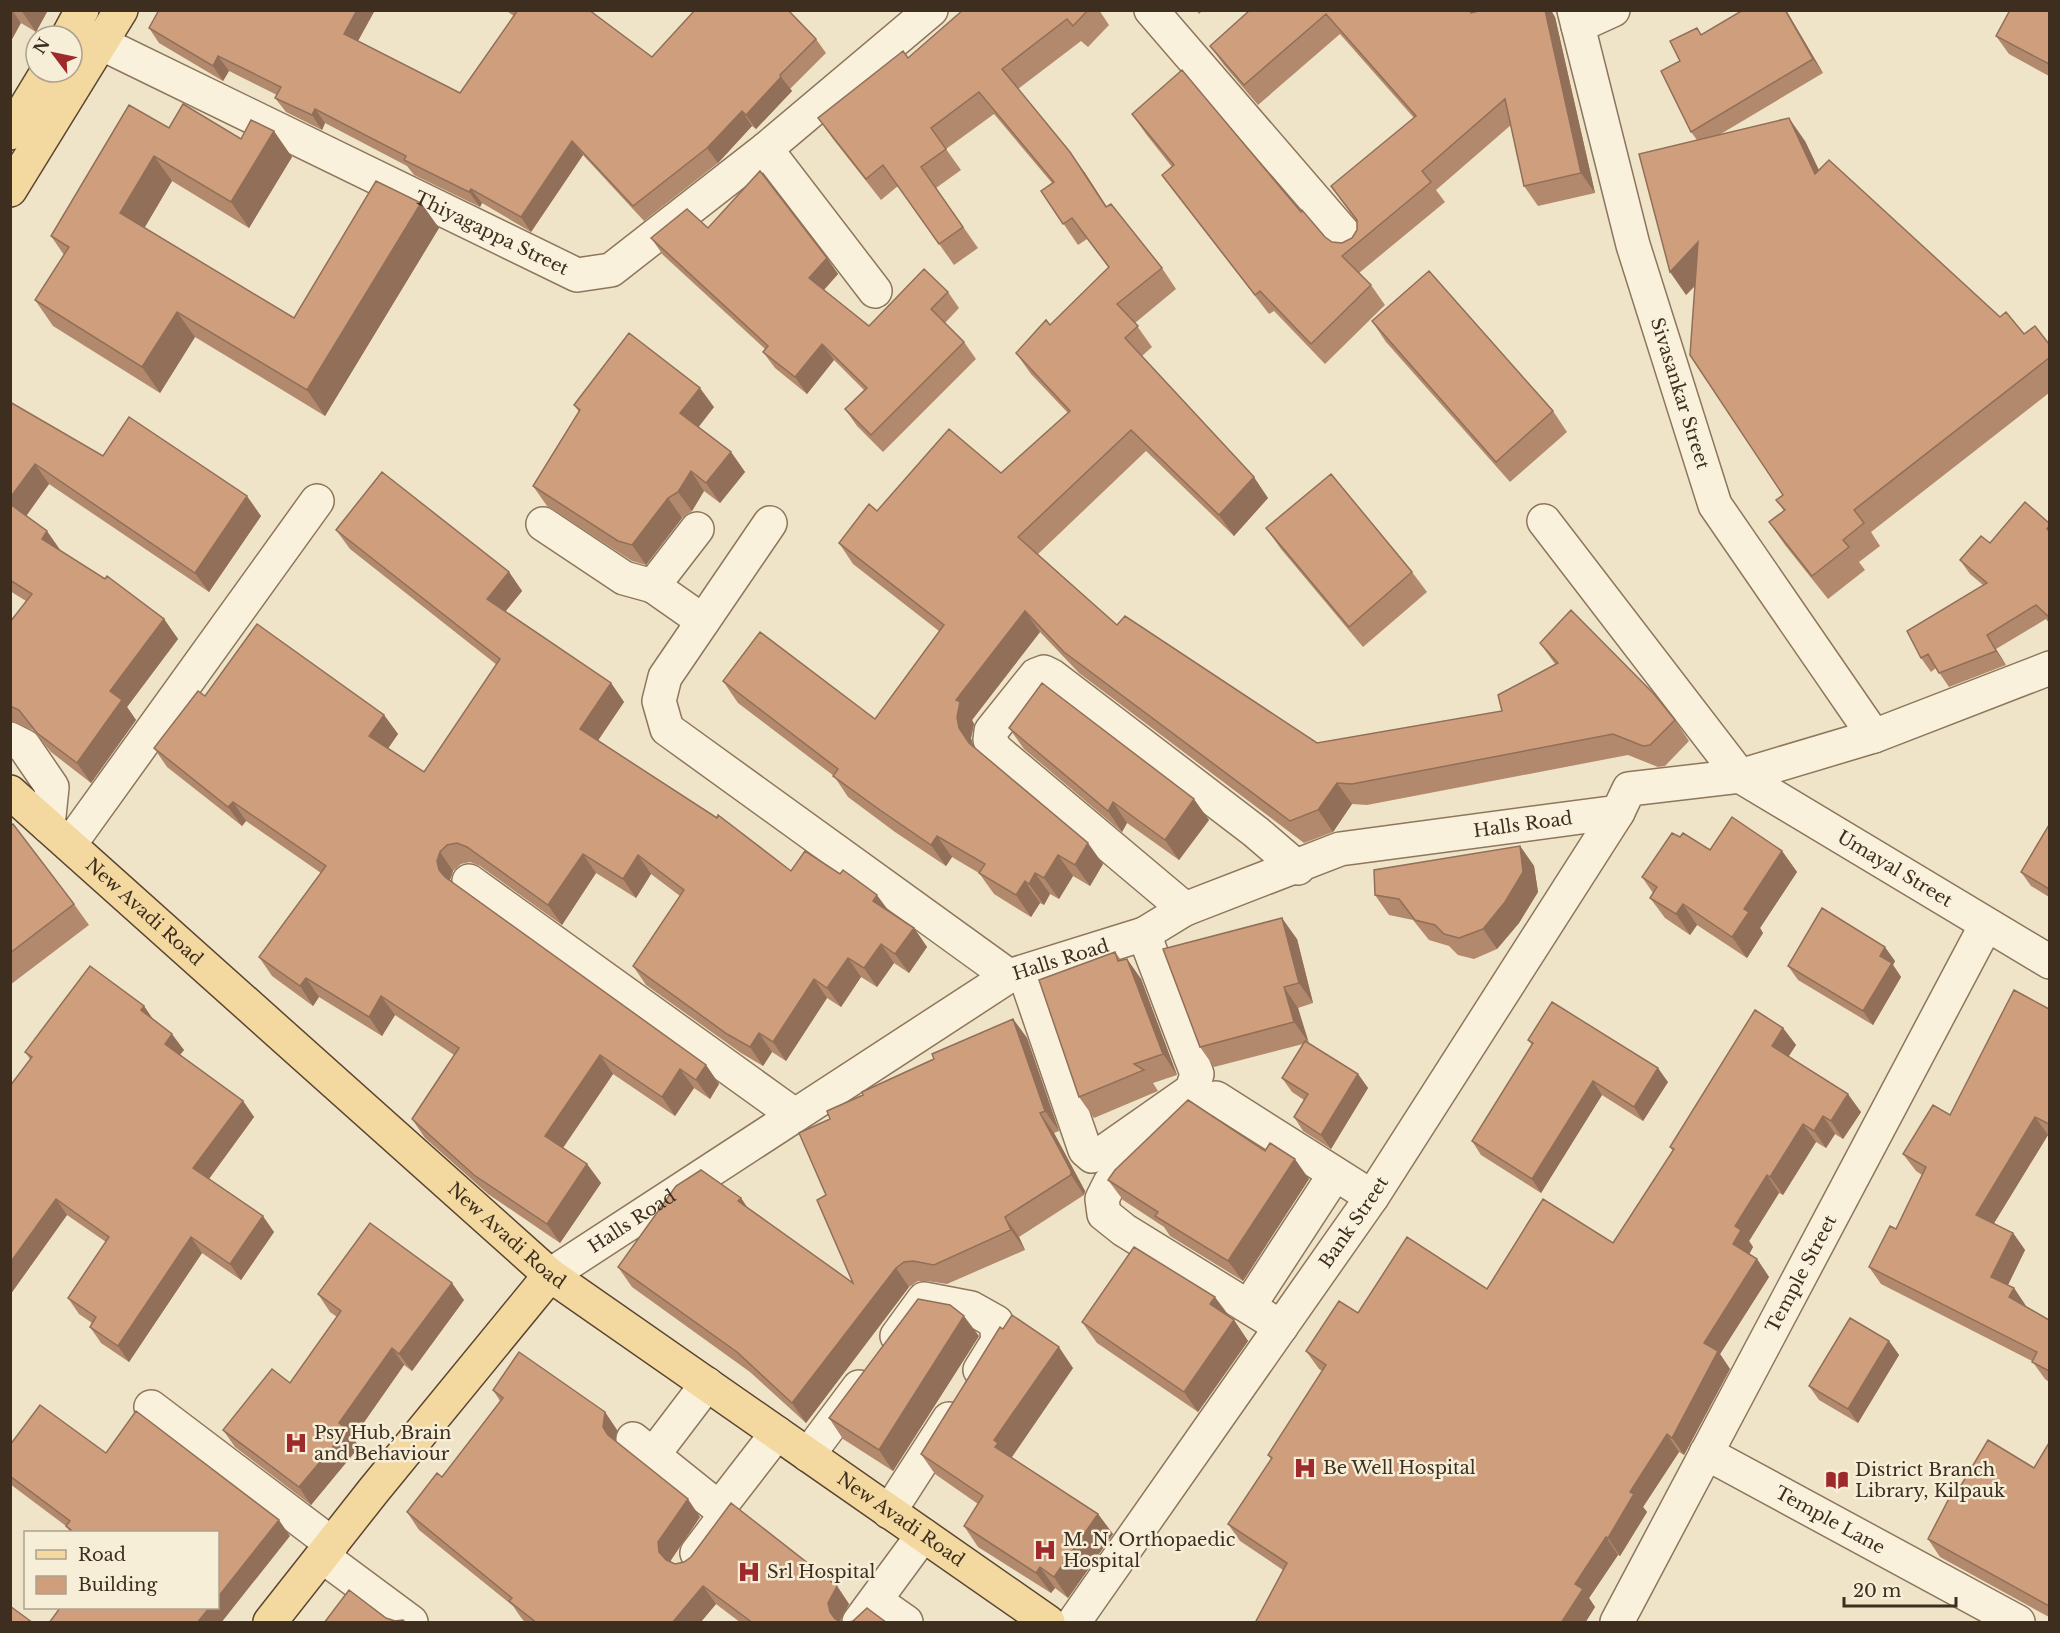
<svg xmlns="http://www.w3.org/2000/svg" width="2060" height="1633" font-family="'Libre Baskerville',serif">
  <rect width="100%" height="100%" fill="#f0e4c8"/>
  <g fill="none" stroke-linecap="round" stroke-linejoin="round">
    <!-- minor casing -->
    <g stroke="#8d765c" stroke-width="36">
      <g id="minor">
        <path d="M1151,10L1353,244"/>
        <path id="s1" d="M1574,10L1633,245L1715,505L1874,736"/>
        <path d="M1578,26L1613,10"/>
        <path id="s2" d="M76,31L577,275L611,270L766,149L931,10"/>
        <path d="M766,149L875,291"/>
        <path id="s3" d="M1544,521L1740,776L2050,962"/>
        <path d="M770,523L665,677L659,701L667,729L1009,976"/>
        <path d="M543,524L624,578L653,586L697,529"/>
        <path d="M653,586L703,621"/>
        <path d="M10,739L24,746L52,787L48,826"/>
        <path d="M70,844L317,501"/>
        <path d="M469,881L793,1114"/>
        <path d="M1185,909L996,750L990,740L991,731L1036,675L1044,672L1052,676L1256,832L1298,868"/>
        <path d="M1024,972L1085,1150L1092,1156L1102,1153L1192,1090L1197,1074L1144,934"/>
        <path id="s4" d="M550,1275L1009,976L1144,934L1185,909L1340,849L1618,812L1629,789L1740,776L1874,736L2050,668"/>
        <path d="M1249,1306L1335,1174"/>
        <path d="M1281,1327L1124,1230L1104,1214L1102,1199L1110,1183L1194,1102L1216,1098L1372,1197"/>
        <path d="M897,1336L924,1299L971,1308L996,1322L998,1341L980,1370"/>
        <path d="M151,1407L332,1544"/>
        <path d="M633,1439L719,1508L721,1521L697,1553"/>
        <path id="s5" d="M1706,1453L2018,1622"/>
        <path d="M653,1455L707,1384"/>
        <path d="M808,1455L859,1387"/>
        <path d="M719,1508L777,1433"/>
        <path d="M889,1512L949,1419"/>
        <path d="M322,1556L411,1622"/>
        <path d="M876,1601L906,1622"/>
        <path d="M859,1622L923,1535"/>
        <path id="s6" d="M1074,1622L1372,1197L1618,812"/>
        <path id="s7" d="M1617,1622L1986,925"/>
      </g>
    </g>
    <!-- major casing -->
    <g stroke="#5b4430" stroke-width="36">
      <g id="major">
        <path d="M68,36L82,10"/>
        <path d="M10,133L47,72"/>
        <path d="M10,190L121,10"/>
        <path id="s8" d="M10,792L550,1275L1048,1622"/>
        <path d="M270,1622L374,1490L550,1275"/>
      </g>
    </g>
    <!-- minor -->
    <use href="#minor" stroke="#faf1dc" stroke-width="33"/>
    <!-- major -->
    <use href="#major" stroke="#f3d9a0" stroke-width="33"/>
  </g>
  <!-- wall -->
  <path fill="#b2896c" d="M10,10H48L36,32L21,23Z
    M375,10L358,41L460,93L514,16L505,10H589L652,57L816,39L826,53L790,89L792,91L756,129L752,126L718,163L644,221L583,155L531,232L482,203L480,207L414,175L407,166L325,123L322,130L286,112L275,98L277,95L229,71L223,81L159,43L149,28Z
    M963,10H1099L1109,25L1088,47L1081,41L1018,89L1085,173L1107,207L1162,268L1176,289L1135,323L1152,347L1142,356L1268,498L1234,536L1146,451L1038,554L1117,625L1317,743L1502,711L1555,664L1540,643L1675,720L1689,741L1665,766L1658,767L1628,755L1367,805L1352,804L1333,832L1304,843L1079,673L1040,632L972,720L974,724L971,738L973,747L1103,864L1090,886L1073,876L1059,899L1050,894L1044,905L1040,903L1031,917L994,894L979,873L952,857L946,866L895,832L848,797L834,776L738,703L723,681L875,719L939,631L853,564L839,543L877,511L1001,473L1068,413L1031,374L1016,353L1050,325L1109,268L1087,239L1078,245L1041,191L1052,183L994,114L946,149L961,170L936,188L978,248L954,265L898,186L881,200L833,139L818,118L908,58Z
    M1196,10H1203L1199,14Z
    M1250,10L1471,13L1555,17L1595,193L1538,206L1524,186L1511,125L1436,190L1445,202L1359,273L1371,285L1385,305L1325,364L1274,311L1269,314L1176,194L1162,175L1172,167L1146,134L1132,114L1301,212L1325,237L1332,242L1342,243L1352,238L1357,230V222L1331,186L1414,118L1340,34L1258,105L1224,65L1210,46Z
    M1786,10L1823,73L1719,135L1805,141L1819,170L2000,317L2024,334L2049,344V393L1871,532L1880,546L1859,562L1865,570L1828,599L1785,545L1769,522L1784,511L1776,500L1783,495L1695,286L1686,295L1697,140L1691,132L1680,61L1702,35Z
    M2010,10H2049V76L2009,54L1996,36Z
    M169,128L241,139L292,157L249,228L172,181L144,228L294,318L421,203L439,228L325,416L195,337L160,393L53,326L35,300L64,255L51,236Z
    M708,228L827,258L838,274L824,290L869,326L948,292L959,308L945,323L964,342L976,359L883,452L857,426L845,409L864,390L834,360L807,394L775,368L763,352L765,349L663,255L651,238Z
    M1372,321L1553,411L1567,432L1510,482L1386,342Z
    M10,402L103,456L261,516L209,592L49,484L26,515L60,551L164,619L178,639L127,707L136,720L91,783L51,752L33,730L10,721V622L26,601L10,591Z
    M574,405L714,407L698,427L731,452L745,472L720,503L704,491L692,511L682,518L646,565L632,561L547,506L533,486L579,412Z
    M2049,523V623L2046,619L1996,649L2006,665L1949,687L1936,668L1931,672L1921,658L1983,585L1970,574L1960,560L1990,543Z
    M1266,528L1412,572L1427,592L1363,647L1281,549Z
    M336,530L509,572L522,591L505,612L611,683L624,702L598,740L791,871L889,911L914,928L927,947L909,973L894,963L877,987L861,977L841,1007L827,998L786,1061L772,1052L763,1066L741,1053L646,985L633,966L680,896L651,874L636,898L596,873L562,925L480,866L470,862L461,864L453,871L450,880L451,881L706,1065L719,1084L710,1099L694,1088L675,1116L613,1074L563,1148L587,1164L601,1183L560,1243L488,1194L425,1138L412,1119L454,1055L395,1015L382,1036L319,997L313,1006L272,976L259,957L321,873L246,821L242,826L167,767L154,748L205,696L384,715L398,734L388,748L424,772L497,665L350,549Z
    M1009,728L1209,820L1179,860L1127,823L1122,832L1024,749Z
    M2049,825V897L2031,886L2021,872Z
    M10,826L74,904L89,925L10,985Z
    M1680,837L1710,850L1782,851L1797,872L1760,928L1763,933L1747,958L1697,925L1690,935L1665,918L1650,898L1653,893L1642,877Z
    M1520,846L1534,866L1538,892L1519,923L1497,949L1474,959L1458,955L1449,946L1429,940L1413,920L1389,915L1375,895Z
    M1297,939L1313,1003L1298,1008L1308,1043L1358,1074L1368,1088L1331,1149L1303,1131L1294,1117L1304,1100L1292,1092L1282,1078L1303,1044L1214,1067L1200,1047Z
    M1115,952L1121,960L1127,959L1141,979L1177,1075L1153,1083L1158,1091L1094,1118L1079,1097Z
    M1895,961L1893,965L1901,977L1873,1025L1798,980L1788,966Z
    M144,1006L153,1020L184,1050L180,1055L243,1101L254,1117L209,1179L274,1232L241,1280L202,1253L129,1362L101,1343L90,1327L92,1323L79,1314L68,1298L106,1242L67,1215L10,1295V1086L30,1059L25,1052Z
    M2049,1009V1136L2048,1135L1994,1223L2013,1233L2025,1250L2008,1285L2014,1288L2026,1306L2049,1320V1382L2045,1379L2032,1361L1881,1284L1869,1267L1896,1229L1922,1175L1916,1171L1903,1154L1950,1115Z
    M1013,1019L1027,1038L1059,1131L1054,1133L1085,1191L1084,1195L1019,1237L1025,1250L947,1284L927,1281H918L909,1287L806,1423L750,1372L632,1287L618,1267L741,1198L747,1207L853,1283L826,1195L830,1119L863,1095Z
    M1783,1028L1796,1045L1789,1056L1861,1112L1843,1139L1835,1134L1826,1148L1816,1142L1783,1195L1779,1193L1749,1241L1753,1247L1749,1254L1757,1259L1769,1277L1720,1354L1730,1369L1684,1455L1679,1452L1643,1507L1647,1512L1620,1556L1618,1555L1589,1598L1595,1607L1585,1623H1255L1283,1570L1240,1541L1228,1524L1271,1459L1268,1455L1322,1371L1319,1369L1306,1351L1358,1313L1487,1289L1613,1243L1673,1151L1670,1147Z
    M1528,1040L1668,1082L1643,1121L1602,1095L1541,1193L1481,1155L1472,1141L1532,1045Z
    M1265,1151L1309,1179L1243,1281L1170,1236L1164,1227L1123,1200L1108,1180Z
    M318,1294L464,1300L412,1371L404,1365L353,1438L359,1447L311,1505L235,1447L223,1430L290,1383L337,1317L330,1312Z
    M1234,1320L1248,1341L1198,1412L1097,1343L1082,1322Z
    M1003,1329L1073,1368L1011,1457L1098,1514L1113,1534L1068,1598L1055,1588L1051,1593L978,1547L964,1526L978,1504L935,1474L921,1454Z
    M979,1336L893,1471L843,1439L829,1418Z
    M1889,1341L1899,1355L1858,1423L1819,1400L1809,1386Z
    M493,1390L605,1412L617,1430L616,1441L700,1517L671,1560V1562L675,1564L837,1586L849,1604L840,1621L844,1623H741L716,1604L700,1623H526L522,1619L513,1606L419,1530L407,1512L442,1477L500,1401Z
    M2049,1443V1617L1940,1557L1928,1539L1960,1487L2034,1468Z
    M10,1445L106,1453L290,1536L218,1533H71L66,1526L10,1484Z"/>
  <!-- shaded-wall -->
  <path fill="#916f58" d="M10,10H12L21,23L10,43Z
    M21,10H48L36,32Z
    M357,10H375L354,48L344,34Z
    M1545,10H1551L1555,17L1595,193L1581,173Z
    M1785,10H1786L1823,73L1813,59Z
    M218,56L229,71L223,81L213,66Z
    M781,77L792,91L756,129L746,115Z
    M315,109L325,123L322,130L312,115Z
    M742,111L752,126L718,163L707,148Z
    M1789,118L1805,141L1831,196L1815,174Z
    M274,131L292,157L249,228L231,202Z
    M572,141L583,155L531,232L521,217Z
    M1070,152L1085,173L1121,229L1106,207Z
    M154,156L172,181L138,239L120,213Z
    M471,189L482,203L480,207L469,192Z
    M421,203L439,228L325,416L307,390Z
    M1698,242L1714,265L1686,295L1670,272Z
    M827,258L838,274L820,294L809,278Z
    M177,312L195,337L160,393L142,367Z
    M822,344L834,360L807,394L795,377Z
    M700,388L714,407L694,433L680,413Z
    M731,452L745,472L720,503L706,483Z
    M35,464L49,484L22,522L10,505V498Z
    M691,471L704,491L692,511L678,492Z
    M1254,477L1268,498L1234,536L1219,515Z
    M247,496L261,516L209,592L195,573Z
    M668,498L682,518L646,565L632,545Z
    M47,531L61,551L56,559L42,539Z
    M509,572L522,591L500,618L487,599Z
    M1025,611L1040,632L972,720L974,724L971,738L974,749L959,728L957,717L956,700Z
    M164,619L178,639L127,707L136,720L91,783L77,763L110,691Z
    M1987,635L1996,649L2006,665L1996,651Z
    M611,683L624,702L593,748L580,729Z
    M384,715L398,734L383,756L369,736Z
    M1337,783L1352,804L1333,832L1318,810Z
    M1194,799L1209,820L1179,860L1165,840Z
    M233,802L246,821L242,826L228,807Z
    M1113,802L1127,823L1122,832L1108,811Z
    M937,836L952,857L946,866L931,845Z
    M1088,843L1103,864L1090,886L1075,865Z
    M1520,846L1534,866L1538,892L1519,923L1497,949L1483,929Z
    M1782,851L1797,872L1760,928L1763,933L1747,958L1732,937L1744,909Z
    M440,852L453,871L450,880L452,889L439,870L437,861Z
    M583,854L596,873L562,925L548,905Z
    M638,855L651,874L636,898L623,879Z
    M1058,855L1073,876L1059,899L1044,878Z
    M1035,873L1050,894L1044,905L1029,884Z
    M1025,881L1040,903L1031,917L1016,895Z
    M877,895L891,914L873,901Z
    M1683,904L1697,925L1690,935L1676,914Z
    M1282,918L1297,939L1313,1003L1299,983Z
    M914,928L927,947L909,973L895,954Z
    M881,944L894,963L877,987L864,968Z
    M1885,947L1895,961L1893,965L1901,977L1873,1025L1863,1011L1880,956Z
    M848,958L861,977L841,1007L827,988Z
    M1127,959L1141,979L1177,1075L1163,1054Z
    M306,978L319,997L313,1006L300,986Z
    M814,979L827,998L786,1061L773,1042Z
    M1284,987L1298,1008L1309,1043L1294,1022Z
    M381,996L395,1015L382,1036L369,1017Z
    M144,1006L155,1022L141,1010Z
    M1013,1019L1027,1038L1059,1131L1045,1111Z
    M1783,1028L1796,1045L1784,1063L1772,1046Z
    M759,1033L772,1052L763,1066L750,1047Z
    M172,1034L184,1050L176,1059L165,1044Z
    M600,1055L613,1074L558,1155L545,1136Z
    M706,1065L719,1084L710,1099L696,1080Z
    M1658,1068L1668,1082L1643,1121L1634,1107Z
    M680,1069L694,1088L675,1116L662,1097Z
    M1358,1074L1368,1088L1331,1149L1321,1135Z
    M1593,1081L1602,1095L1541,1193L1532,1179Z
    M1848,1094L1861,1112L1843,1139L1831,1121Z
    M243,1101L254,1117L205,1184L193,1168Z
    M1040,1113L1054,1133L1085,1191L1084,1195L1071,1175Z
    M1823,1116L1835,1134L1826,1148L1814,1131Z
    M2035,1117L2048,1135L1988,1233L1976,1215Z
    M1803,1124L1816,1142L1783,1195L1770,1177Z
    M1295,1159L1309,1179L1243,1281L1228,1261Z
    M587,1164L601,1183L560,1243L547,1224Z
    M1767,1175L1779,1193L1749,1241L1753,1247L1745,1262L1733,1244L1735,1226Z
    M741,1198L754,1218L738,1201Z
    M56,1199L67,1215L10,1295V1263Z
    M263,1216L274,1232L241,1280L230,1264Z
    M1005,1217L1019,1237L1025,1250L1011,1230Z
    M2013,1233L2025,1250L2003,1295L1991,1277Z
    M191,1237L202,1253L129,1362L118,1346Z
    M1757,1259L1769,1277L1720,1354L1730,1369L1684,1455L1672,1438L1704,1343Z
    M896,1268L909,1287L806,1423L792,1403Z
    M452,1283L464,1300L412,1371L399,1354Z
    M2014,1288L2026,1306L2009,1297Z
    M1215,1297L1230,1317L1210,1304Z
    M964,1316L979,1336L893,1471L879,1450Z
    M1234,1320L1248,1341L1198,1412L1184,1392Z
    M1889,1341L1899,1355L1858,1423L1848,1409Z
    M1059,1347L1073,1368L1010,1460L995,1447L994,1440Z
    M392,1348L404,1365L353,1438L359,1447L311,1505L299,1487L339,1423Z
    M605,1412L617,1430L615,1445L603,1427Z
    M1667,1434L1679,1452L1643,1507L1647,1512L1620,1556L1608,1538L1630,1492Z
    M688,1499L700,1517L671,1560L672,1570L659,1552L658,1542Z
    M1098,1514L1113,1534L1068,1598L1054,1577Z
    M279,1520L290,1536L221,1623H197L209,1608H218V1597Z
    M1606,1537L1618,1555L1589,1598L1595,1607L1585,1623H1561L1575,1584Z
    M1040,1567L1055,1588L1051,1593L1036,1573Z
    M703,1586L716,1604L700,1623H672Z
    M837,1586L849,1604L840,1621L841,1623H837L830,1612L828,1603Z"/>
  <!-- building -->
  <path fill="#cf9f7d" stroke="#916f58" stroke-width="1.5" d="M159,10H357L344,34L460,93L518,10H589L652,57L695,10H788L816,39L780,75L781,77L746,115L742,111L707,148L633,206L572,141L521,217L471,189L469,192L404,160L406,156L315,109L312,115L275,98L281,87L218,56L213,66L149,28Z
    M963,10H1088L1073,26L1067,19L1002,69L1070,152L1106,207L1111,204L1162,268L1117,304L1138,326L1125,338L1254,477L1219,515L1131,430L1018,537L1117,625L1125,616L1317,743L1502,711L1498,695L1558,663L1540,643L1571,610L1654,694L1675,720L1650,745L1643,746L1613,734L1352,784L1337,783L1318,810L1290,821L1064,652L1025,611L956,700L960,702L957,717L959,728L969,743L1088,843L1075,865L1058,855L1044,878L1035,873L1029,884L1025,881L1016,895L979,873L985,864L937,836L931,845L880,810L833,776L838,769L723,681L760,632L875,719L944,625L839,543L869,504L877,511L949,429L1001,473L1070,411L1016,353L1046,320L1050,325L1109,267L1072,218L1063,224L1041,191L1054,182L979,92L931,128L946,149L921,167L963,227L939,244L883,165L866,179L818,118L903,51L908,58Z
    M1250,10H1469L1471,13L1483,10H1545L1581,173L1524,186L1505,99L1422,171L1431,182L1342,256L1371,285L1311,344L1260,291L1255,295L1162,175L1174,165L1132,114L1182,70L1301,212L1302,210L1325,237L1332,242L1342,243L1352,238L1357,230V220L1331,186L1416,116L1326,14L1244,85L1210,46Z
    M1743,10H1785L1813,59L1691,132L1661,71L1680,61L1670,41L1697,28L1701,35Z
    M2010,10H2049V64L1996,36Z
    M183,104L241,139L251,120L274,131L231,202L154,156L120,213L294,318L376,181L421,203L307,390L177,312L142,367L35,300L69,247L51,236L129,105L169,128Z
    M1789,118L1815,174L1829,160L2000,317L2006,312L2024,334L2035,326L2049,344V358L1854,510L1864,523L1843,540L1849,547L1812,576L1769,522L1785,510L1776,500L1783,495L1690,355L1698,242L1670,272L1639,154Z
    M760,171L827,258L809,278L869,326L924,269L948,292L931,309L964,342L871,435L845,409L867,388L822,344L795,377L763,352L768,346L651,238L687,209L708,228Z
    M1429,271L1553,411L1496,462L1372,321Z
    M629,333L700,388L680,413L731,452L706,483L691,471L678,492L668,498L632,545L618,541L533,486L580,410L574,405Z
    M10,402L103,456L129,417L247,496L195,573L35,464L10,498Z
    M382,472L509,572L487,599L611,683L580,729L717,818L718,815L791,871L805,851L840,874L843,870L877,895L873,901L914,928L895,954L881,944L864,968L848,958L827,988L814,979L773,1042L759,1033L750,1047L727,1034L633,966L684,890L638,855L623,879L583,854L548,905L467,847L457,843L447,845L440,852L437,861L439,870L445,877L706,1065L696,1080L680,1069L662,1097L600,1055L545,1136L587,1164L547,1224L474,1175L412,1119L459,1048L381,996L369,1017L306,978L300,986L259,957L326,866L233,802L228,807L154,748L198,691L205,696L257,624L384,715L369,736L424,772L500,659L336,530Z
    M1331,474L1412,572L1349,627L1266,528Z
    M2025,502L2049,523V526L2047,529L2049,531V617L2036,605L1987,635L1996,651L1939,673L1928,654L1921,658L1907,631L1987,583L1960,560L1981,536L1990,543Z
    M10,504L47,531L42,539L105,579L107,576L164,619L110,691L122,700L77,763L37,733L19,710L10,706V622L32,594L10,580Z
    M1042,683L1194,799L1165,840L1113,802L1108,811L1009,728Z
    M1732,817L1782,851L1744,909L1749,912L1732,937L1683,904L1676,914L1650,898L1657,887L1642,877L1672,833L1680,837L1683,833L1710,850Z
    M13,824L74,904L10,953V826Z
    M2049,825V889L2021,872Z
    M1520,846L1523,872L1505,902L1483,929L1459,938L1444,934L1435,925L1415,920L1399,899L1375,895L1374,870Z
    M1822,908L1885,947L1880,956L1892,963L1863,1011L1788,966Z
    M1282,918L1299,983L1284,987L1294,1022L1200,1047L1163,949Z
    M1115,952L1118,961L1127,959L1163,1054L1134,1064L1144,1070L1079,1097L1039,980Z
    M90,966L144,1006L141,1010L172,1034L165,1044L243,1101L193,1168L263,1216L230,1264L191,1237L118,1346L90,1327L96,1317L68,1298L109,1237L56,1199L10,1263V1086L32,1057L25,1052Z
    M2014,990L2049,1009V1124L2035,1117L1976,1215L2013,1233L1991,1277L2014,1288L2009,1297L2049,1320V1371L2032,1362L2037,1352L1869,1267L1890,1226L1896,1229L1926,1167L1903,1154L1933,1105L1950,1115Z
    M1552,1002L1658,1068L1634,1107L1593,1081L1532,1179L1472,1141L1533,1043L1528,1040Z
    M1755,1010L1783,1028L1772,1046L1848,1094L1831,1121L1823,1116L1814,1131L1803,1124L1770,1177L1767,1175L1735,1226L1741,1230L1733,1244L1757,1259L1704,1343L1718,1351L1672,1438L1667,1434L1630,1492L1634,1494L1608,1538L1606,1537L1575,1584L1583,1589L1561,1623H1255L1287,1563L1228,1524L1272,1458L1268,1455L1326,1365L1306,1351L1339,1301L1358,1313L1407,1237L1487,1289L1543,1199L1613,1243L1674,1149L1670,1147Z
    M1013,1019L1045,1111L1040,1113L1071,1171V1175L1005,1217L1011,1230L934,1265L913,1261L904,1262L896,1268L792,1403L737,1352L618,1267L676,1186L701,1170L741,1198L738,1201L853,1283L817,1200L826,1195L799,1133L830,1119L827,1111L863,1095L862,1092L934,1059L932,1054Z
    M1305,1041L1358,1074L1321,1135L1294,1117L1308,1094L1282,1078Z
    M1188,1100L1265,1151L1270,1143L1295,1159L1228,1261L1155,1216L1158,1212L1108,1180L1115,1170Z
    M370,1223L452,1283L399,1354L392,1348L339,1423L347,1430L299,1487L223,1430L272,1369L290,1383L341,1311L318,1294Z
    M1134,1247L1215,1297L1210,1304L1234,1320L1184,1392L1082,1322Z
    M918,1299L950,1305L964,1316L879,1450L829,1418Z
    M1012,1315L1059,1347L994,1440L998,1443L995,1447L1098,1514L1054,1577L1040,1567L1036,1573L964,1526L983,1496L921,1454L1000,1327L1003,1329Z
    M1850,1318L1889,1341L1848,1409L1809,1386Z
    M519,1352L605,1412L603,1427L608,1435L688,1499L658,1542L659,1552L666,1560L675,1564L684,1562L691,1557L731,1503L837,1586L828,1603L830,1612L835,1619L844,1623H753L703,1586L672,1623H537L509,1601L512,1598L407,1512L437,1473L442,1477L503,1398L493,1390Z
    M40,1405L106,1453L136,1411L279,1520L218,1597V1533H75L66,1526L70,1521L10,1476V1445Z
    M1988,1440L2034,1468L2049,1443V1606L1928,1539L1956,1485L1960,1487Z
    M349,1590L386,1618L395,1621L403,1620L406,1623H324Z
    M10,1606L33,1623H10Z
    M60,1608H209L197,1623H49Z
    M867,1608L887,1623H845L853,1621Z"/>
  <!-- icons -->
  <defs>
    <g id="hospital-bare" transform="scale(1.8)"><path d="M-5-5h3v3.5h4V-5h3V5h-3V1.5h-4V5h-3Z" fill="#9e2a2b" stroke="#f7eed8" stroke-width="2.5" paint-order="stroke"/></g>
    <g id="library-bare" transform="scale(1.8)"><path d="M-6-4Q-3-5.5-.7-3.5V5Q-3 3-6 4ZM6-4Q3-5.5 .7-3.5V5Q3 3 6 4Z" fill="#9e2a2b" stroke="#f7eed8" stroke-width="2.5" paint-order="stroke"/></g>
  </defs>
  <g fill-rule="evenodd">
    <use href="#hospital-bare" x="296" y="1443"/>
    <use href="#hospital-bare" x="1305" y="1468"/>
    <use href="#library-bare" x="1837" y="1480"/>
    <use href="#hospital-bare" x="1045" y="1550"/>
    <use href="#hospital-bare" x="749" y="1572"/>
  </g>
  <g text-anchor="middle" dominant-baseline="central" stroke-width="5" stroke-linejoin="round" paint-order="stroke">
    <!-- street labels -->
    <g font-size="18" fill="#3d2e20" stroke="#f7eed8">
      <text stroke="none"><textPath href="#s2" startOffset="462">Thiyagappa Street</textPath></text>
      <text stroke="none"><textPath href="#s1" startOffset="398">Sivasankar Street</textPath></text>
      <text stroke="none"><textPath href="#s4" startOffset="1088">Halls Road</textPath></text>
      <text stroke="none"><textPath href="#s3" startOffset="502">Umayal Street</textPath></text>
      <text stroke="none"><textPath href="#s8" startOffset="180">New Avadi Road</textPath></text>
      <text stroke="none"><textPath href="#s4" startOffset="602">Halls Road</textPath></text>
      <text stroke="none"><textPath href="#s4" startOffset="98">Halls Road</textPath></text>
      <text stroke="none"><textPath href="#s6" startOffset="488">Bank Street</textPath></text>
      <text stroke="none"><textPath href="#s8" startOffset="666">New Avadi Road</textPath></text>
      <text stroke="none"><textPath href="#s7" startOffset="394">Temple Street</textPath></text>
      <text stroke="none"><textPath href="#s8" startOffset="1152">New Avadi Road</textPath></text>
      <text stroke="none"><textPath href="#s5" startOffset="141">Temple Lane</textPath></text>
    </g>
    <!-- poi labels -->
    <g font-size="18" fill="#3d2e20" stroke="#f7eed8" text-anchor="start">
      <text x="314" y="1433">Psy Hub, Brain<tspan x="314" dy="21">and Behaviour</tspan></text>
      <text x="1323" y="1468">Be Well Hospital</text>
      <text x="1855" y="1470">District Branch<tspan x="1855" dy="21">Library, Kilpauk</tspan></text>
      <text x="1063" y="1540">M. N. Orthopaedic<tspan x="1063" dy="21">Hospital</tspan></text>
      <text x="767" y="1572">Srl Hospital</text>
    </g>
  </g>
  <!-- border -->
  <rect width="2060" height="1633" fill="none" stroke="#3d2e20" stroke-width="24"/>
  <!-- legend -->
  <rect x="24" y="1531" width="195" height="78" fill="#f7eed8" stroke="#ada18e" stroke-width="1.5"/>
  <rect x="36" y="1550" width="30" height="9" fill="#f3d9a0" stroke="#ada18e" stroke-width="1.5"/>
  <text x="78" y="1561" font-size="18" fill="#3d2e20">Road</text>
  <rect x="36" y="1576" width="30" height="18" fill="#cf9f7d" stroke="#ada18e" stroke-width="1.5"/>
  <text x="78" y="1591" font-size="18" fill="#3d2e20">Building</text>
  <!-- north arrow -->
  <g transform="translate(54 54) rotate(302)"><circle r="28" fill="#f7eed8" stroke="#ada18e" stroke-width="1.5"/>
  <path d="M0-4.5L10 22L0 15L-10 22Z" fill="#9e2a2b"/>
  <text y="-9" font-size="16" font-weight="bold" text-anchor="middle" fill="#3d2e20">N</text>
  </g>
  <!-- scale -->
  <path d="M1844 1597v9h112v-9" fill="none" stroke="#3d2e20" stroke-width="3"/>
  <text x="1853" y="1597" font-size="18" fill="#3d2e20" stroke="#f7eed8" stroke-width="4.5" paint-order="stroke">20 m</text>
</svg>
